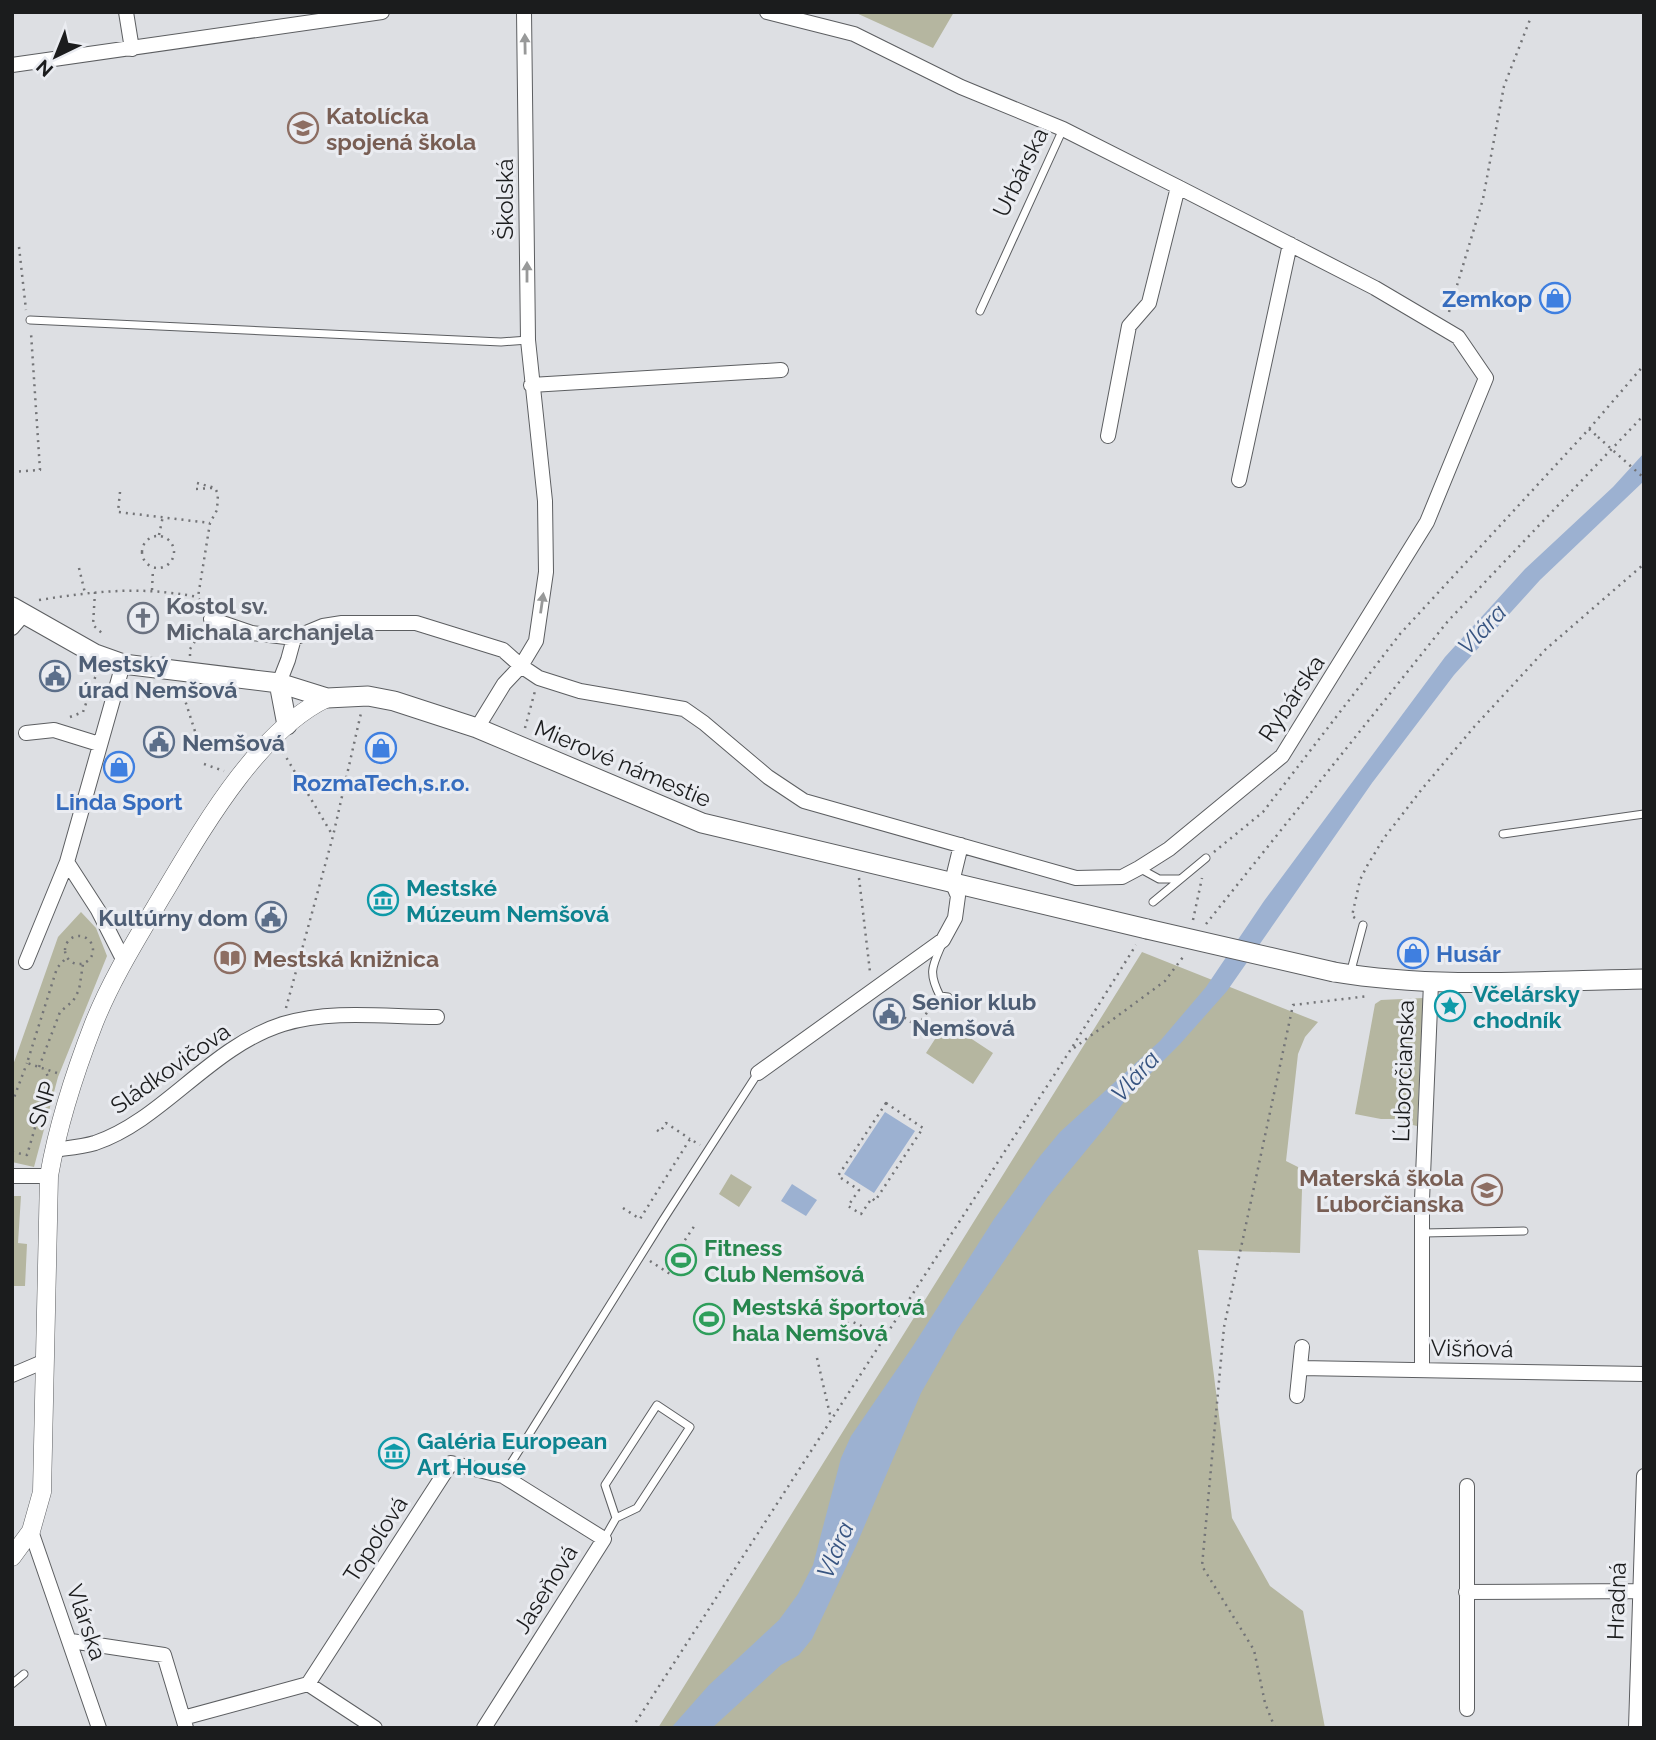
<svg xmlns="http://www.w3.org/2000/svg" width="1656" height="1740" font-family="Raleway,sans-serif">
  <rect width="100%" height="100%" fill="#dddfe3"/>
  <!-- green -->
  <path fill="#b5b6a0" d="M854,12H954L933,48Z
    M81,912L96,928L107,956L58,1077L34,1167L12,1162V1068L58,937Z
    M1142,952L1318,1022L1305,1037L1298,1054L1286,1161L1298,1167L1302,1190L1300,1253L1198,1250L1232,1518L1270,1586L1303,1611L1325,1728H658Z
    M1423,998L1417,1126L1404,1123L1403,1119H1381L1355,1114L1375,1004L1381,1000Z
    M946,1022L993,1053L973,1084L926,1053Z
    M731,1174L752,1187L739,1207L719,1194Z
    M12,1196H21L18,1243L27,1244L25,1286H12Z"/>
  <!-- water -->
  <path fill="#9cb1d1" d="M1644,453V481L1540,580L1454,675L1372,783L1227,991L1180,1044L1129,1095L1107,1125L1047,1198L957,1330L921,1393L856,1546L812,1639L799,1655L781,1665L712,1728H671L709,1685L779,1620L798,1594L813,1565L841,1458L851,1436L913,1346L994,1219L1040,1156L1060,1132L1160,1041L1206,987L1264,901L1445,657L1525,569L1613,487Z
    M885,1112L915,1131L874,1193L844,1174Z
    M792,1184L817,1200L806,1216L781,1201Z"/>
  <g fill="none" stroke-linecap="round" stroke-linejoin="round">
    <!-- service casing -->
    <g stroke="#5c5e61" stroke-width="9">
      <path id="service" d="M980,311L1063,129
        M30,320L501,342L528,340
        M1503,834L1644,814
        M1139,868L1159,879H1179
        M1153,902L1206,858
        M942,944C932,967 928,972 940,996L948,997
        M1350,974L1363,925
        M1423,1233L1524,1231
        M503,1476L663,1220L758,1073
        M604,1539L616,1518L637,1508L690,1427L657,1405L605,1485L616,1518
        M12,1684L24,1674"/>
    </g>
    <!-- minor casing -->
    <g stroke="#5c5e61" stroke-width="16">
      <path id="minor" d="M126,12L132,49
        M12,65L382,12
        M531,385L781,370
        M1108,436L1129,326L1149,303L1178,187
        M1239,480L1290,244
        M211,619L252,633L294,638L323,626L342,623H416L503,650L521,666L539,678L580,691L684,709L704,723L768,777L804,801L1076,878L1122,877L1139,868L1169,849L1282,756L1427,522L1486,378L1458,337L1375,288L1178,187L1063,129L961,87L854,34L767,12
        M12,628L24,614
        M279,683L288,660L294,638
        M477,728L504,684L521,666L536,641L546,572L545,501L528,340L524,12
        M26,733L54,730L99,744
        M67,862L98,910L124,961
        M26,962L67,862L123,664
        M758,1073L943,940L955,918L958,896L952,882L961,845
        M53,1150C67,1148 82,1147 95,1143C163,1120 210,1047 283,1024C332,1009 387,1017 437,1017
        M12,1176H49
        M1300,1368L1644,1374
        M1422,1370V1200L1431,983
        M12,1375L45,1361
        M1297,1396L1302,1347
        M31,1531L99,1728
        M1466,1592L1639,1591
        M71,1641L164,1655L186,1728
        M308,1684L451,1463L503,1476L604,1539L484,1728
        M1467,1709V1486
        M183,1718L308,1684L375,1728
        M1636,1728L1644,1476"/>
    </g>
    <!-- tertiary casing -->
    <g stroke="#5c5e61" stroke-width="19">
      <path id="tertiary" d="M12,1557L31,1531L42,1492L49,1176C58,1124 75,1072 94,1023C112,978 138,937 162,896C201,831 257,731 327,698"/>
    </g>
    <!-- secondary casing -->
    <g stroke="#5c5e61" stroke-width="21">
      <path id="secondary" d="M12,607L95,654L123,664L279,683L327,698L368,696L394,701L477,728L702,823L1147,929
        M279,683L287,725
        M1334,972C1436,989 1540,981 1644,979"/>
    </g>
    <!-- path -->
    <path stroke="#737477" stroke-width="2.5" stroke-dasharray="2 5" stroke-linecap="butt" d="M19,247L26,310
      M1449,312L1483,199L1504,86L1531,17
      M1589,429L1598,437
      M12,472L40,470L31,333
      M197,483L215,488L218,494L217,510L210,523L198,597L202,605
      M196,489L212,488
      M120,492L118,512L210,523
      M159,535L163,516
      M142 552a16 16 0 1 1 32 0a16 16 0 1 1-32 0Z
      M79,568L85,593
      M152,590L153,569
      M95,592L93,625L104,635
      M39,600C97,591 140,586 198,597
      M190,656V649L202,631
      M186,690L183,694L201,750
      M70,717L83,712L97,672
      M525,728L535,691
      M283,752L333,836
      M204,764L224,771
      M1214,852L1263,812L1400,634L1589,429L1644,365
      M859,878L870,972
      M1355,918L1352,916L1360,880L1367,866L1384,838L1422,789L1474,727L1546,649L1644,564
      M1193,920L1202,878
      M1206,924L1448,621L1644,415
      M65 950a14 14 0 1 1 28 0a14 14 0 1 1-28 0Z
      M881,1002L920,1028
      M286,1008L333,836L361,713
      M918,1026L932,1005
      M1074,1048L1165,981L1183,957
      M39,1067L60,1012L73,1001L79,990L83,964
      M57,1073L27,1063L57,968L67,957
      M12,1103L27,1063
      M886,1103L923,1128L875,1201L872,1198L861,1214L848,1206L859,1190L838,1176Z
      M657,1130L660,1132L666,1123L690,1139
      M12,1152L27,1155L49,1080L45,1069
      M623,1208L640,1219L690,1139L700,1145
      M681,1246L695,1225
      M650,1261L670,1274
      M840,1325L853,1322L885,1337
      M817,1358L831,1419
      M632,1728L1071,1049L1136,945
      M1275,1728L1265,1703L1254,1650L1202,1566L1224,1327L1293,1005L1369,996"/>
    <!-- service -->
    <use href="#service" stroke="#fff" stroke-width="7"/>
    <!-- minor -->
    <use href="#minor" stroke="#fff" stroke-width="14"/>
    <!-- tertiary -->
    <use href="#tertiary" stroke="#fff" stroke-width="18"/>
    <!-- secondary -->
    <use href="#secondary" stroke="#fff" stroke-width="19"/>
    <!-- secondary-bridge casing -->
    <g stroke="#5c5e61" stroke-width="21" stroke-linecap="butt">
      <path id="secondary-bridge" d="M1147,929L1334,972"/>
    </g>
    <!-- path-bridge -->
    <path stroke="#737477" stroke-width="2.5" stroke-dasharray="2 5" stroke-linecap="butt" d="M1598,437L1644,478"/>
    <!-- secondary-bridge -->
    <use href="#secondary-bridge" stroke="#fff" stroke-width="19"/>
  </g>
  <!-- one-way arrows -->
  <defs><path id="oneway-solid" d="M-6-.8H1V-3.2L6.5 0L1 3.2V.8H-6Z" transform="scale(1.75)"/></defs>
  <g fill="#989999">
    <use href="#oneway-solid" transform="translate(525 44) rotate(-91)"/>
    <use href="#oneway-solid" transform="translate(527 272) rotate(-90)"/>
    <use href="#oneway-solid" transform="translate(542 603) rotate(-82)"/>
  </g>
  <!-- icons -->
  <defs>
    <g id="school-ring" transform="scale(1.575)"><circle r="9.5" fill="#eaecf1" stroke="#8d6e63" stroke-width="1.5"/><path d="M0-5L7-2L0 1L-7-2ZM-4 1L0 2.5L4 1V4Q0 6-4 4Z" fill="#8d6e63"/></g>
    <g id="shop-ring" transform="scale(1.575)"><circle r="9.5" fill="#eaecf1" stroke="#3f7fe0" stroke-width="1.5"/><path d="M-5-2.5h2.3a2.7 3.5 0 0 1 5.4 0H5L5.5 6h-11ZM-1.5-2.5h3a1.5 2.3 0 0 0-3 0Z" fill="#3f7fe0"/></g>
    <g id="church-ring" transform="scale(1.575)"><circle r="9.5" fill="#eaecf1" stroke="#6b7280" stroke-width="1.5"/><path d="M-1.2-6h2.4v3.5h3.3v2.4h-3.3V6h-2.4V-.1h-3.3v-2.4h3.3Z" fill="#6b7280"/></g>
    <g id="civic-ring" transform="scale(1.575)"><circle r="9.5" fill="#eaecf1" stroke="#5c6f8a" stroke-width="1.5"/><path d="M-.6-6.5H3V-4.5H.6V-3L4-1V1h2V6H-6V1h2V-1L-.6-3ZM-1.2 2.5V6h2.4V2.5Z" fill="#5c6f8a"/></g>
    <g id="museum-ring" transform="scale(1.575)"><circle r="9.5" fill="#eaecf1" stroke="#0f9aa8" stroke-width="1.5"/><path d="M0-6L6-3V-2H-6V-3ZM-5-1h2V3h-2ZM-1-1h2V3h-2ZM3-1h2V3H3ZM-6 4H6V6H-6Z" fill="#0f9aa8"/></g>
    <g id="library-ring" transform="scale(1.575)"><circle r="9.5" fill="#eaecf1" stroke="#8d6e63" stroke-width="1.5"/><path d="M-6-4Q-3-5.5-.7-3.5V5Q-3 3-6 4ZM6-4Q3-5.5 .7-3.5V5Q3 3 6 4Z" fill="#8d6e63"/></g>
    <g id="sight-ring" transform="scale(1.575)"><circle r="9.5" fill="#eaecf1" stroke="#0f9aa8" stroke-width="1.5"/><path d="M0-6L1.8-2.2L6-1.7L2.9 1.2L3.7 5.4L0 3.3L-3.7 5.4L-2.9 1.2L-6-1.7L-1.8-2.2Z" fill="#0f9aa8"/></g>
    <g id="stadium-ring" transform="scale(1.575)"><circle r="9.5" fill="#eaecf1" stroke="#2e9e5b" stroke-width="1.5"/><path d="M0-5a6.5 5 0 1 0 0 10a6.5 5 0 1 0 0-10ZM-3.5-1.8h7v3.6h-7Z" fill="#2e9e5b"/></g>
  </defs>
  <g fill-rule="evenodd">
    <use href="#school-ring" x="303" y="128"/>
    <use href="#shop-ring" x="1555" y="298"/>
    <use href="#church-ring" x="143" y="618"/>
    <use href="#civic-ring" x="55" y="676"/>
    <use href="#civic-ring" x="159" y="742"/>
    <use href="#shop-ring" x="381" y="748"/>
    <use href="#shop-ring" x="119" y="767"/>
    <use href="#museum-ring" x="383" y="900"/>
    <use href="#civic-ring" x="271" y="917"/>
    <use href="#shop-ring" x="1413" y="953"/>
    <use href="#library-ring" x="230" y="958"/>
    <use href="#sight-ring" x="1450" y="1006"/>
    <use href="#civic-ring" x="889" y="1014"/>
    <use href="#school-ring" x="1487" y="1190"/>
    <use href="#stadium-ring" x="681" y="1260"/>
    <use href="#stadium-ring" x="709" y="1319"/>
    <use href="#museum-ring" x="394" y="1453"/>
  </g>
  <g text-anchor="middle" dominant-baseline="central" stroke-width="6" stroke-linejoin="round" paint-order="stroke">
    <!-- education labels -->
    <g font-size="23" font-weight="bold" fill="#785e54" stroke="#eaecf1" text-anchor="start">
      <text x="326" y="115">Katolícka<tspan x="326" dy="26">spojená škola</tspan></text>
      <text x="253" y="958">Mestská knižnica</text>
      <text x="1464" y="1177" text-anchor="end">Materská škola<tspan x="1464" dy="26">Ľuborčianska</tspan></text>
    </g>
    <!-- street labels -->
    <g font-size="23" fill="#1b1c1d" stroke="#eaecf1">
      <text transform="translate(1020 172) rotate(-64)">Urbárska</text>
      <text transform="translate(504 199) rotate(-90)">Školská</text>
      <text transform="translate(1291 698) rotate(-56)">Rybárska</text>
      <text transform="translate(623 763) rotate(23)">Mierové námestie</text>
      <text transform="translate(170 1068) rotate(-35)">Sládkovičova</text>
      <text transform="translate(1403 1071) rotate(-88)">Ľuborčianska</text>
      <text transform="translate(42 1104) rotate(-73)">SNP</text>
      <text transform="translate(1472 1348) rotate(1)">Višňová</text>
      <text transform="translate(375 1539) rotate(-57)">Topoľová</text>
      <text transform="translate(545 1589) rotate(-58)">Jaseňová</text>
      <text transform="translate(1616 1601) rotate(-88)">Hradná</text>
      <text transform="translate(87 1622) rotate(71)">Vlárska</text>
    </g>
    <!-- shop labels -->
    <g font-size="23" font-weight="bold" fill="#366cbe" stroke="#eaecf1">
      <text x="1532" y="298" text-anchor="end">Zemkop</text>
      <text x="381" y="782">RozmaTech,s.r.o.</text>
      <text x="119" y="801">Linda Sport</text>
      <text x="1436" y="953" text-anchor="start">Husár</text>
    </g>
    <!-- worship labels -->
    <g font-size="23" font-weight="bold" fill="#5b616d" stroke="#eaecf1" text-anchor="start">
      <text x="166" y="605">Kostol sv.<tspan x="166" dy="26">Michala archanjela</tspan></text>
    </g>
    <!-- service labels -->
    <g font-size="23" font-weight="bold" fill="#4e5e75" stroke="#eaecf1" text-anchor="start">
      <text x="78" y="663">Mestský<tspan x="78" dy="26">úrad Nemšová</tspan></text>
      <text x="182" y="742">Nemšová</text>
      <text x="248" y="917" text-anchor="end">Kultúrny dom</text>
      <text x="912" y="1001">Senior klub<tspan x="912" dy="26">Nemšová</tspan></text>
    </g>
    <!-- culture labels -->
    <g font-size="23" font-weight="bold" fill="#0d838f" stroke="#eaecf1" text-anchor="start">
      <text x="406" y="887">Mestské<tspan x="406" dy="26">Múzeum Nemšová</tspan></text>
      <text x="1473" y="993">Včelársky<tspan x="1473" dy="26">chodník</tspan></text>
      <text x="417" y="1440">Galéria European<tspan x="417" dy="26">Art House</tspan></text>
    </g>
    <!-- leisure labels -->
    <g font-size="23" font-weight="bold" fill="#27864d" stroke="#eaecf1" text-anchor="start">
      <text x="704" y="1247">Fitness<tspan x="704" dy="26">Club Nemšová</tspan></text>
      <text x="732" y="1306">Mestská športová<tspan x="732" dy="26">hala Nemšová</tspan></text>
    </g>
    <!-- water labels -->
    <g font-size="24" font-style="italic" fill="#375480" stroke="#eaecf1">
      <text transform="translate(1482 629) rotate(-47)">Vlára</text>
      <text transform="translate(1135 1076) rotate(-48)">Vlára</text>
      <text transform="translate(835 1550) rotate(-67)">Vlára</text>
    </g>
  </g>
  <!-- border -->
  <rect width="1656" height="1740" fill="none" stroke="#1b1c1d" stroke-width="28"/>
  <!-- north arrow -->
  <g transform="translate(56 56) rotate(223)" stroke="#eaecf1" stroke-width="5" paint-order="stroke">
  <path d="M0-5L12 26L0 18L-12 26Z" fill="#1b1c1d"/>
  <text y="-10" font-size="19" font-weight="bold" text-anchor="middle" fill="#1b1c1d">N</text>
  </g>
</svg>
